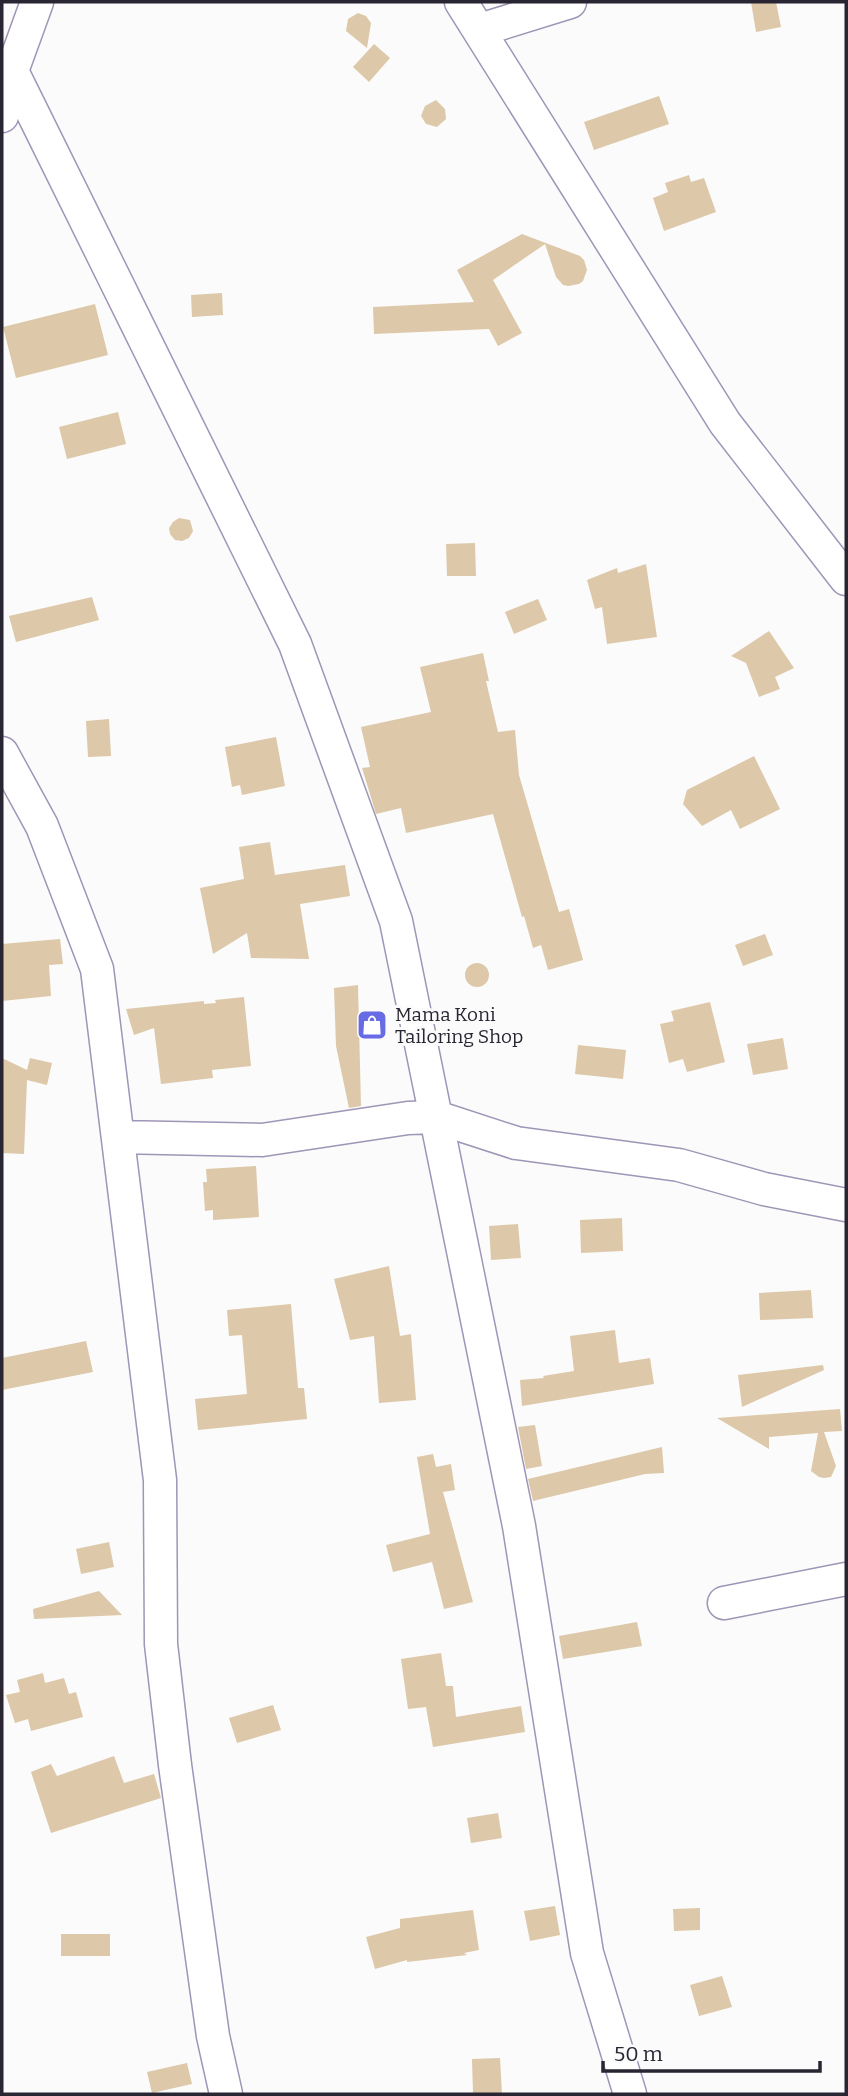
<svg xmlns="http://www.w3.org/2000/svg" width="848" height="2096" font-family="Bitter,serif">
  <rect width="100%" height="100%" fill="#fbfbfb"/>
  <!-- building -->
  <path fill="#ddc8a9" d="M751,2H776L781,27L756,32Z
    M358,13L366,16L371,23L367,48L346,31L348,19Z
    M374,44L390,58L369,82L353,67Z
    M659,96L669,124L594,150L584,122Z
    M436,100L445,109L446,119L437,127L426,124L421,116L425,106Z
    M689,175L691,182L704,178L716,212L664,231L653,198L668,192L665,183Z
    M522,234L580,256L584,260L587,270L583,281L579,284L568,286L563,285L556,277L545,244L493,280L522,333L498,346L489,329L374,334L373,307L474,302L457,270Z
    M222,293L223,315L192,317L191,295Z
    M95,304L108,355L16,378L3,327Z
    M118,412L126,444L67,459L59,427Z
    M179,518L190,520L193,531L189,538L182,541L175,540L170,534L169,528L173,522Z
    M475,543L476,576H447L446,544Z
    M646,564L657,637L607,644L602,607L595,609L587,580L617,568L618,573Z
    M92,597L99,620L16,642L9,616Z
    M538,599L547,620L514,634L505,612Z
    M769,631L794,668L775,677L780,689L759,697L746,663L731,656Z
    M483,653L489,681H486L498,732L515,730L519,775L559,912L569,909L583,960L548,970L541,945L533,948L524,916L522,917L493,814L406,833L401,808L376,814L362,768L370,767L361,727L431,712L420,667Z
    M109,719L111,756L88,757L86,721Z
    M276,737L285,786L242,795L240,785L232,787L225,747Z
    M754,756L780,809L740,829L731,810L702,826L683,804L687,790Z
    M270,842L275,875L345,865L350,896L300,904L309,959L251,958L247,933L213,954L200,888L244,879L239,847Z
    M765,934L773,955L743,966L735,945Z
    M60,939L63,964L49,965L51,996L2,1001V944Z
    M465 975a12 12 0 1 1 24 0a12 12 0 1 1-24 0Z
    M358,985L361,1106L349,1108L336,1046L334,988Z
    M244,997L251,1066L212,1070L213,1078L161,1084L154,1028L134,1035L126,1009L204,1001V1004L216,1003L215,1000Z
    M710,1002L725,1062L687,1072L683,1059L669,1063L660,1024L674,1021L671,1011Z
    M783,1038L788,1069L753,1075L747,1044Z
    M578,1045L626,1050L623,1079L575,1074Z
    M2,1058L27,1070L30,1058L52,1063L47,1085L27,1080L24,1154L2,1153Z
    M256,1166L259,1217L213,1220V1210L205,1211L203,1182H207L206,1169Z
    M622,1218L623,1251L581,1253L580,1220Z
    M518,1224L521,1258L491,1260L489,1226Z
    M389,1266L400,1336L411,1334L416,1400L379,1403L374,1336L350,1340L334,1279Z
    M811,1290L813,1318L760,1320L759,1293Z
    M291,1304L298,1388H304L307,1419L198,1430L195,1399L247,1394L242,1335L229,1336L227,1310Z
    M615,1330L619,1363L650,1358L654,1384L522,1406L520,1380L544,1378L543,1376L574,1371L570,1336Z
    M86,1341L93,1372L2,1390V1358Z
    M823,1365L824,1370L742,1407L738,1375Z
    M840,1409L842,1431L824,1432L836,1466L831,1477L824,1478L819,1477L811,1471L818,1433L769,1437V1449L717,1418Z
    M535,1425L542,1466L526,1469L518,1427Z
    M662,1447L664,1473L645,1474L533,1501L528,1479Z
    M433,1454L436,1467L451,1464L455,1490L443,1492L473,1602L444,1609L432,1562L393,1572L386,1545L430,1534L417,1457Z
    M109,1542L114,1567L81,1574L76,1549Z
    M99,1591L122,1615L34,1619L33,1609Z
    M637,1622L642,1646L563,1659L559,1636Z
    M441,1653L446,1686H453L456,1717L521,1706L525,1732L433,1747L426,1707L408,1709L401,1659Z
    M43,1673L45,1683L64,1678L69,1694L76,1692L83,1717L31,1731L28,1719L15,1723L6,1695L20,1692L17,1680Z
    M273,1705L281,1730L237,1743L229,1718Z
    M114,1756L124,1783L154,1774L161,1798L51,1833L31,1772L51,1764L57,1776Z
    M498,1813L502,1838L471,1843L467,1818Z
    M555,1906L560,1935L530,1941L524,1911Z
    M700,1908V1930L674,1931L673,1909Z
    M473,1910L479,1950L464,1953L467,1955L407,1962V1960L375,1969L366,1937L400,1928V1919Z
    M61,1934H110V1956H61Z
    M722,1976L732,2007L699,2016L690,1985Z
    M500,2058L502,2094H473L472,2059Z
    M187,2063L192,2084L152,2093L147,2072Z"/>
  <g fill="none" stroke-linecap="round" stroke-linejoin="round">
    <!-- street casing -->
    <g stroke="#9f95b6" stroke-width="35">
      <path id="street" d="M461,2L725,423L846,579
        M480,30L570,2
        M12,71L295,644L396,921L519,1526L587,1953L630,2094
        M2,116L12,71L37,2
        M2,753L42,826L97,969L160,1480L161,1644L175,1765L213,2036L226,2094
        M118,1137L262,1140L408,1118L436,1117L516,1143L679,1165L764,1189L846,1205
        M724,1603L846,1579"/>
    </g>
    <!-- street -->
    <use href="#street" stroke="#fff" stroke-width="32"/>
  </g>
  <!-- icons -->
  <defs>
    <g id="shop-square" transform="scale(1.575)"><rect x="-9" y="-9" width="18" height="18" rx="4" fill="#676be4" stroke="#fbfbfb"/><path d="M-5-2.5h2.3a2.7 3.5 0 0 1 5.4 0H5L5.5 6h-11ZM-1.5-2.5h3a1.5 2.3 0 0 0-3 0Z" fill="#fff"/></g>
  </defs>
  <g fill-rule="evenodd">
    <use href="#shop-square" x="372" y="1025"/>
  </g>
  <g text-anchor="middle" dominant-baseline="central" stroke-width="6" stroke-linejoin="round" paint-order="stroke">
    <!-- poi labels -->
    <g font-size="19" fill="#292532" stroke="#fbfbfb" text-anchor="start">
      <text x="395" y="1014">Mama Koni<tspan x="395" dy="22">Tailoring Shop</tspan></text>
    </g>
  </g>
  <!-- border -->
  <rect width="848" height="2096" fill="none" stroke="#292532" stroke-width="7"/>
  <!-- scale -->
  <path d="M603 2061v10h217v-10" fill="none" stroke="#292532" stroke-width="3.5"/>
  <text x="614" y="2061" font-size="21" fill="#292532" stroke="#fbfbfb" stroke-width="5" paint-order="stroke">50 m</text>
</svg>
